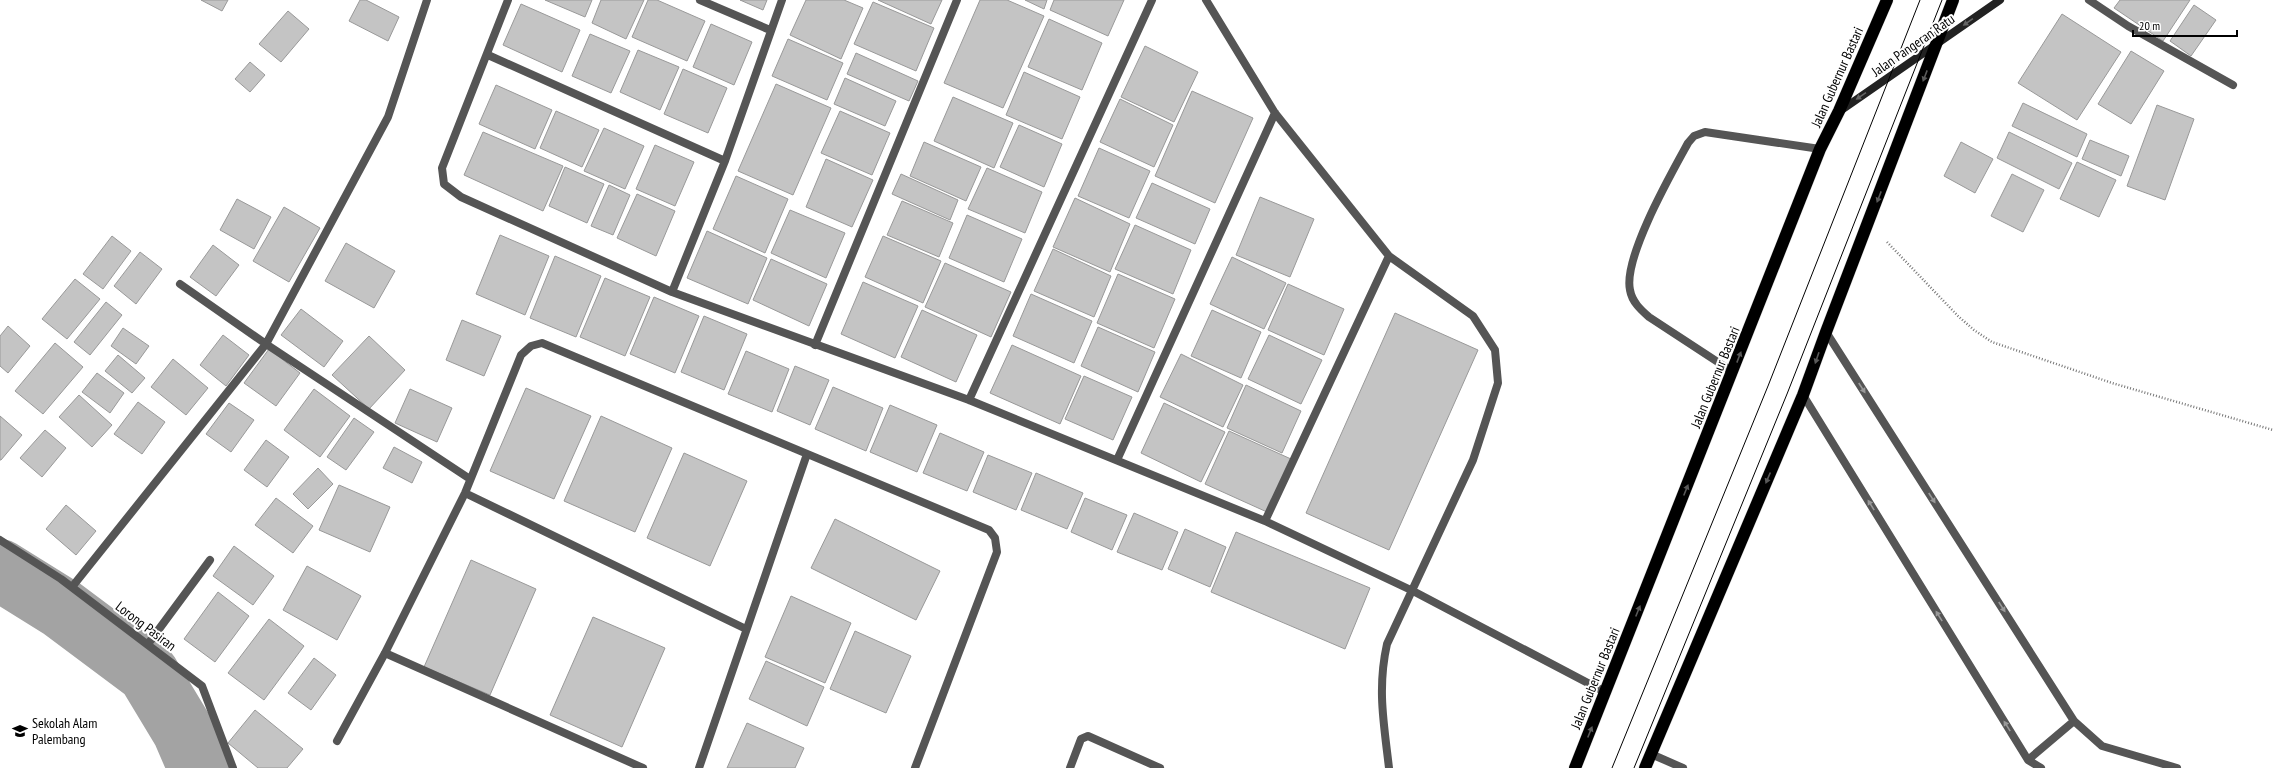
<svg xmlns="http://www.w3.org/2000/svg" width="2273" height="768" font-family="'PT Sans Narrow',sans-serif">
  <rect width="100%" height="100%" fill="#fff"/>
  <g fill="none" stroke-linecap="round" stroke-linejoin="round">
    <!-- river -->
    <path stroke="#a3a3a3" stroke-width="62" d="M0,570L61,608L148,673L183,731L199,768"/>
  </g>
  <!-- building -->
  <path fill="#c4c4c4" stroke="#999" d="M201,0H228L222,11Z
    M360,0H366L399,17L388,41L349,21Z
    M545,0H592L585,17Z
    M601,0H644L626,39L592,23Z
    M648,0H657L705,21L687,61L632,37Z
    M740,0H767L763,10Z
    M806,0H844L863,8L841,59L790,35Z
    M878,0H942L931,24Z
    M980,0H1007L1044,16L1003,108L944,83Z
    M1025,0H1047L1044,9Z
    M1054,0H1124L1108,36L1050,10Z
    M2120,0H2190L2163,41L2114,8Z
    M873,2L934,28L916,71L854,44Z
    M521,4L580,30L562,72L503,45Z
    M2194,5L2216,20L2191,56L2170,41Z
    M288,11L309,29L281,62L259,44Z
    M2062,14L2121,52L2077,120L2018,83Z
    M1049,19L1102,43L1082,90L1028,67Z
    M711,24L752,42L734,85L693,67Z
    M590,34L630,51L611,93L572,76Z
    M788,39L843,63L827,100L772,76Z
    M1145,46L1198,72L1174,122L1121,97Z
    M638,50L679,67L660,110L620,92Z
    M2131,51L2164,71L2131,124L2098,104Z
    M856,53L918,81L909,101L847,74Z
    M250,62L265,75L250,92L235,79Z
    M683,69L727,88L708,133L664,114Z
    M1024,72L1080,97L1062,139L1006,115Z
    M845,78L896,101L885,126L834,104Z
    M776,84L831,108L793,195L738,171Z
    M496,85L552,110L535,149L479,124Z
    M1192,91L1253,118L1215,203L1155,176Z
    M953,97L1013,123L994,168L934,141Z
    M1120,99L1173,125L1154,167L1100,142Z
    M2023,103L2087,134L2077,157L2012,126Z
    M2157,105L2194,119L2165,200L2127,186Z
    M556,111L599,130L582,167L540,148Z
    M840,111L890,133L872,175L821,153Z
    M1019,125L1062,144L1044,187L1000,167Z
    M604,128L644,146L625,189L584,171Z
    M483,132L563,166L543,211L464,175Z
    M2009,132L2072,163L2059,189L1997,158Z
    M2090,140L2129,156L2121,176L2082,159Z
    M924,142L981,167L966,201L910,176Z
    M1961,142L1993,159L1975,193L1944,176Z
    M655,145L694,162L675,206L636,189Z
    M1099,148L1150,171L1129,218L1078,196Z
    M826,159L873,180L852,227L806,207Z
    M2077,162L2116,180L2099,217L2060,199Z
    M565,167L604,184L587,223L549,206Z
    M987,168L1042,192L1025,233L968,209Z
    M901,174L958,200L950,220L892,194Z
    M2012,174L2044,190L2023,232L1991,216Z
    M736,176L788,199L765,253L713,229Z
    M1152,183L1210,209L1195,244L1136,218Z
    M609,185L630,195L613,235L591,226Z
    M637,194L675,211L656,256L617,238Z
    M1260,197L1314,219L1290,277L1236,255Z
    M1075,198L1130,224L1110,272L1053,247Z
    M237,199L271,217L254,249L220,230Z
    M902,201L953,223L939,257L887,235Z
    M284,207L320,228L289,282L253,261Z
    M790,210L845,233L826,278L771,253Z
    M967,215L1022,239L1004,282L949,258Z
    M1135,225L1191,250L1173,294L1115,269Z
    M707,231L767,258L748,304L687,278Z
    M500,235L549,256L525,315L476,294Z
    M112,236L131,251L103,289L83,274Z
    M883,236L941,261L923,303L865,277Z
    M346,243L395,271L374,308L325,281Z
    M213,245L239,265L216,296L190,277Z
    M1053,249L1111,276L1094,317L1034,291Z
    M140,252L162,269L136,304L114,286Z
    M555,256L601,276L576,337L530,318Z
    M1232,257L1286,283L1264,329L1210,304Z
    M771,259L827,284L809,326L753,300Z
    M945,263L1011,292L991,337L925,307Z
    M1118,274L1175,299L1154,348L1097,323Z
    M605,278L650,297L625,356L580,337Z
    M75,279L100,299L67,339L42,319Z
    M863,282L918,306L895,358L841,334Z
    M1288,284L1344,309L1324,355L1268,330Z
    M1031,294L1092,321L1074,363L1013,336Z
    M654,297L699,316L675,373L630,354Z
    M106,302L122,315L90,355L74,342Z
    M301,309L343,341L324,367L281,335Z
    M922,310L977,335L956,382L901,357Z
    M1212,310L1261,332L1241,378L1191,356Z
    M1395,313L1478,350L1389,550L1306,513Z
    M704,316L747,334L724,390L681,372Z
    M462,320L501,336L484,376L446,360Z
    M8,326L30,346L8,373L0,366V336Z
    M1098,327L1155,352L1138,392L1081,366Z
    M123,328L149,346L136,364L111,346Z
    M223,335L249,355L226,386L200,365Z
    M1269,335L1322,360L1301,404L1248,379Z
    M369,336L405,370L369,409L332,375Z
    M55,343L83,367L43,414L15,391Z
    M1012,345L1081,376L1060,424L990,393Z
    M269,349L300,373L276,406L244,383Z
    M746,351L789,369L772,412L728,394Z
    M1181,354L1243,385L1223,427L1160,397Z
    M118,355L145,378L132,393L105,371Z
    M173,359L208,388L186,415L151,387Z
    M795,366L829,380L810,425L777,411Z
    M97,373L124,393L110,413L82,392Z
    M1084,376L1132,397L1113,440L1065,419Z
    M1246,385L1301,411L1282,453L1227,428Z
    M833,387L883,408L866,451L815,429Z
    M526,388L591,416L554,499L490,471Z
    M314,389L350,416L320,457L284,430Z
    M410,389L452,408L437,442L395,423Z
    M79,395L112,425L92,447L59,417Z
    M138,402L165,422L142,454L114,434Z
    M229,403L254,420L231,452L206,434Z
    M1164,403L1225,432L1201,482L1141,453Z
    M890,405L937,425L917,472L870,452Z
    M0,416L22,435L1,460H0Z
    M601,416L672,448L635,532L564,501Z
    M354,418L374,432L346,470L327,457Z
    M45,430L66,448L42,477L20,458Z
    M1229,431L1291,459L1267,512L1205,484Z
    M940,433L984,452L967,491L923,473Z
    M266,440L289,457L267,487L244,470Z
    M394,447L422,462L412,483L383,468Z
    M684,453L747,481L710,566L647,538Z
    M988,455L1032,473L1016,510L973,492Z
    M318,468L333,484L308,509L293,494Z
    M1036,473L1083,493L1067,529L1021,510Z
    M339,485L390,507L370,552L319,530Z
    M276,498L313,526L293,553L255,525Z
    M1085,498L1127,515L1112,550L1071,532Z
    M66,505L96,531L76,555L46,529Z
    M1134,513L1178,532L1162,570L1117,552Z
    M835,519L940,571L916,620L811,568Z
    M1185,529L1226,547L1210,587L1168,569Z
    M1236,532L1370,588L1345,649L1211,592Z
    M234,546L274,576L253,605L213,576Z
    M471,560L536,589L490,695L424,667Z
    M307,566L361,596L337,640L283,610Z
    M218,592L249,616L215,662L184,639Z
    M791,596L851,623L825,683L765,657Z
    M593,617L665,648L622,747L550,715Z
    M269,619L304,646L264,700L228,673Z
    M855,631L911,656L886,713L830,689Z
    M314,658L336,675L311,710L288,693Z
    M766,661L824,687L807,726L749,699Z
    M255,710L303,749L287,768H258L228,743Z
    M747,723L804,748L795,768H727Z"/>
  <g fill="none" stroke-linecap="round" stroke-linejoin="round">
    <!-- highway casing -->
    <g stroke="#dbdbdb" stroke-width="13">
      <path id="highway" d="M1575,768L1820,149L1839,111L1887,0
        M1645,768L1803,395L1826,332L1953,0"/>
    </g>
    <!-- path -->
    <path stroke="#777" stroke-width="2.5" stroke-dasharray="1 2" stroke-linecap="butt" d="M1887,242L1958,316L1974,330L1992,342L2112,383L2273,430"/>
    <!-- lane -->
    <path stroke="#555" stroke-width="8" d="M266,344L470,479
      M1733,372L1649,317C1641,310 1632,302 1630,290C1623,258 1671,174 1688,143L1694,136L1705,132L1820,149
      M465,493L746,629
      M385,653L643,768
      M337,741L385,653L465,493L521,355L531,346L542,343L989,530L995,538L997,552L915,768
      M699,768L807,454
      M1070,768L1081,739L1088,736L1160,768"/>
    <!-- street -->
    <path stroke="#555" stroke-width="8" d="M508,0L442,168L444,184L461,197L672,292L969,400L1265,521L1413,591L1605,692
      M700,0L770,30
      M1206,0L1275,113L1389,256L1473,316L1495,350L1498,383L1473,460L1387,644C1377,689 1384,724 1389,768
      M2089,0L2128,26L2233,85
      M488,55L725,161
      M180,284L266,344
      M672,292L725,161L782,0
      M1826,332L2074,721L2102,746L2177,768
      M815,345L957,0
      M1803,395L2028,760L2041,768
      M969,400L1152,0
      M1117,460L1275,113
      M1265,521L1389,256
      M0,540L61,579L202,686L233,768
      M72,587L266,344L388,117L427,0
      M148,644L210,560
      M1651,754L1683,768
      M2028,760L2074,721"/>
    <!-- secondary -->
    <path stroke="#222" stroke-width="8" d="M1840,111L2000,0"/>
    <!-- highway -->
    <use href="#highway" stroke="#000" stroke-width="12"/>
    <!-- tram -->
    <path stroke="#000" stroke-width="1" d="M1612,768L1768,386L1920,0
      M1634,768L1787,394L1942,0"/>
  </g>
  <!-- one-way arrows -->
  <defs><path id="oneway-solid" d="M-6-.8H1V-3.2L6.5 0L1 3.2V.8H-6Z"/></defs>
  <g fill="#646464">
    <use href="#oneway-solid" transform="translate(1968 22) rotate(145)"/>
    <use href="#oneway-solid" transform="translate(1861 96) rotate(146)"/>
  </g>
  <g fill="#595959">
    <use href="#oneway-solid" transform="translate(1925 76) rotate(111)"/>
    <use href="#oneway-solid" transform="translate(1879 197) rotate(111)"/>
    <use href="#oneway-solid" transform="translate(1739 357) rotate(-69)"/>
    <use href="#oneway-solid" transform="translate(1817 358) rotate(109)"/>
    <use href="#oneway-solid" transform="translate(1768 478) rotate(113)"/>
    <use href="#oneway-solid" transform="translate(1686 490) rotate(-68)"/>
    <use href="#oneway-solid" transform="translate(1638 611) rotate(-68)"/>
    <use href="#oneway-solid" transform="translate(1590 732) rotate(-68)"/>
  </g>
  <g fill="#999">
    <use href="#oneway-solid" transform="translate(1862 388) rotate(57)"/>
    <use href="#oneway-solid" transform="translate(1932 498) rotate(57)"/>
    <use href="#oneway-solid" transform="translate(1871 505) rotate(-122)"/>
    <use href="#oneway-solid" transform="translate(2002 607) rotate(57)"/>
    <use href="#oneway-solid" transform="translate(1939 616) rotate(-122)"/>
    <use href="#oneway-solid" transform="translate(2007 726) rotate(-122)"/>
  </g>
  <!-- icons -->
  <defs>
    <g id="school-bare" transform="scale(1.2)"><path d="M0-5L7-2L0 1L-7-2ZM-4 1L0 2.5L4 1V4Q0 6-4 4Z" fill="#000" stroke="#fff" stroke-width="2.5" paint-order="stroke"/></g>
  </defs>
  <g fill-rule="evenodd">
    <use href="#school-bare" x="20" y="731"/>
  </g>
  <g text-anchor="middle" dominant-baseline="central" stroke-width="4" stroke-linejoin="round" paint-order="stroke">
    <!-- street labels -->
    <g font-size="14" fill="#000" stroke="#fff">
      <text transform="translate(1913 45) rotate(-35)">Jalan Pangeran Ratu</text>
      <text transform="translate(1837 77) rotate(-66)">Jalan Gubernur Bastari</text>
      <text transform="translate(1715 377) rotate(-68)">Jalan Gubernur Bastari</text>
      <text transform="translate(146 626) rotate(37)">Lorong Pasiran</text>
      <text transform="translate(1595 678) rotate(-68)">Jalan Gubernur Bastari</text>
    </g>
    <!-- poi labels -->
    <g font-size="14" fill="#000" stroke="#fff" text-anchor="start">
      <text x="32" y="723">Sekolah Alam<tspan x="32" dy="16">Palembang</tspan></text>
    </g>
  </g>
  <!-- scale -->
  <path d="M2133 30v6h104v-6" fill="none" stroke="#000000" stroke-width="2"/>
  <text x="2139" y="30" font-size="12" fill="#000000" stroke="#ffffff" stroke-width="3" paint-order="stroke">20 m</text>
</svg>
